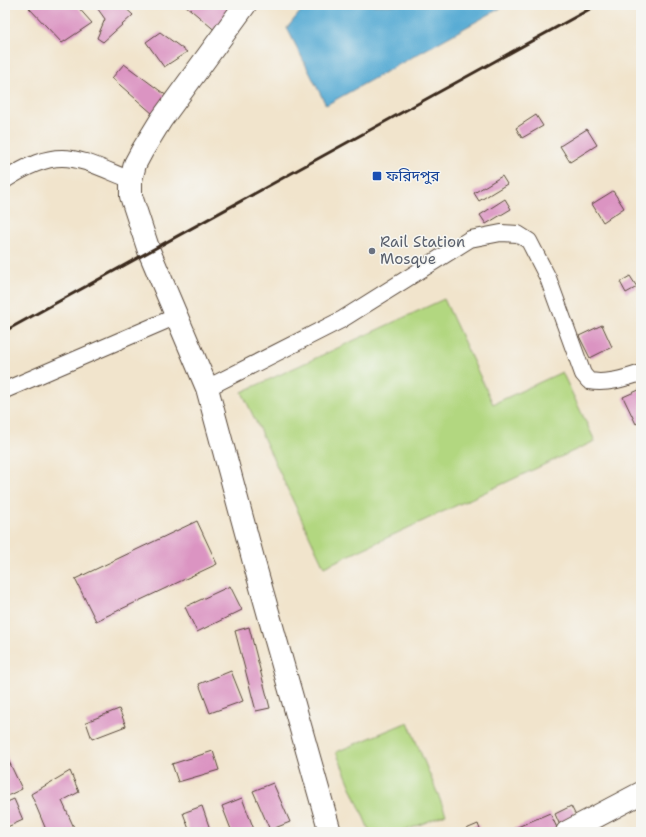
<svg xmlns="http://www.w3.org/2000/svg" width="646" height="837" font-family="'Shantell Sans','Noto Sans Bengali',sans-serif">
  <rect width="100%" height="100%" fill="#f6f6f2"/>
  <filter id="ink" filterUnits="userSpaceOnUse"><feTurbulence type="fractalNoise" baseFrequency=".025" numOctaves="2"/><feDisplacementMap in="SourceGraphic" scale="8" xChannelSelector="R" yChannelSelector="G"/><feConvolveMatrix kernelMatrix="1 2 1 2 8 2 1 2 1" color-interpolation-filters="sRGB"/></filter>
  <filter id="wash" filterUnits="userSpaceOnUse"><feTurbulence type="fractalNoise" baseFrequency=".012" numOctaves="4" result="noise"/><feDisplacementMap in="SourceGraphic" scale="16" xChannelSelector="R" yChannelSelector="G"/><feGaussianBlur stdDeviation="0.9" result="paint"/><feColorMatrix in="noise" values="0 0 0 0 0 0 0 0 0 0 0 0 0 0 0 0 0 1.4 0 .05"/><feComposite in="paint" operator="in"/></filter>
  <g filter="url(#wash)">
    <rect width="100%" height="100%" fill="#f1e4cc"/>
    <!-- green -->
    <path fill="#b2d780" stroke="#76804f" d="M444,299L493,404L562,372L595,441L324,567L242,392Z
      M408,722L446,814L402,832H370L336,752Z"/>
    <!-- water -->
    <path fill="#58acd4" stroke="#4a6b79" d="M306,5H506L326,105L287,28Z"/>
    <g id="blocks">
      <!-- building -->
      <path fill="#db94c2" d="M32,5H76L92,23L62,43L29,8Z
        M95,5H122L133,15L103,42L97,38L105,19Z
        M185,5H228L236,12L218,33Z
        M160,32L187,52L164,67L146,42Z
        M124,64L171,99L153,114L112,78Z
        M536,115L543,126L522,138L516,128Z
        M587,129L597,145L570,162L560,146Z
        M502,176L507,184L479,201L474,193Z
        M613,191L624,208L603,222L592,204Z
        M505,199L511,209L486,224L480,215Z
        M630,276L637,287L626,293L620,282Z
        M602,325L612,347L590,358L579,336Z
        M641,389V421L636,424L623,397Z
        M197,521L217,564L96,621L75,579Z
        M230,586L242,610L197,632L185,607Z
        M249,627L270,708L256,711L235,631Z
        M231,671L243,701L210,713L199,684Z
        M119,709L126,726L92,739L86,722Z
        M213,751L219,770L178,782L172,764Z
        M5,753L22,789L5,797Z
        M70,771L79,792L62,801L76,832H47L31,794Z
        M273,783L290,822L270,830L253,791Z
        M242,798L255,832H232L222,806Z
        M14,799L23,820L5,828V803Z
        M202,806L211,832H190L183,813Z
        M571,806L579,822L562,830L555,814Z
        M550,813L559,832H514L513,829Z
        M478,824L481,832H459Z"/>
    </g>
  </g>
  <g filter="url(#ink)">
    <use href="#blocks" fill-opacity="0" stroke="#564638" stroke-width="1"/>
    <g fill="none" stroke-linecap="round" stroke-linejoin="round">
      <!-- street casing -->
      <g stroke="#564638" stroke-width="18">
        <path id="street" d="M5,180C60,144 76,158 131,180
          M207,388L341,320L470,239L501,233L518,234L529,241L548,278L583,374L589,381C607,384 623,379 641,373
          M5,390L177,316"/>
      </g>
      <!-- secondary casing -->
      <g stroke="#564638" stroke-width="24">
        <path id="secondary" d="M245,5L161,120L142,151L135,164L131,180V196L149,251L207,388L255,566L330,832"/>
      </g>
      <!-- highway casing -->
      <g stroke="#564638" stroke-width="24">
        <path id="highway" d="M567,832L641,793"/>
      </g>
      <!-- street -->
      <use href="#street" stroke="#fff" stroke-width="16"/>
      <!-- secondary -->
      <use href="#secondary" stroke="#fff" stroke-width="22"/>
      <!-- highway -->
      <use href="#highway" stroke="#fff" stroke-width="22"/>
      <!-- rail -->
      <path stroke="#3b2a1e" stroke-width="3" d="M5,331L597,5"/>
    </g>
  </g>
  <!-- markers -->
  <rect fill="#1a4fb4" stroke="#f6f6f2" stroke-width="1.5" x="372" y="171" width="10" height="10" rx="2"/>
  <circle fill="#6b7280" stroke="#f6f6f2" stroke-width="1.5" cx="372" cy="251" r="4"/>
  <g text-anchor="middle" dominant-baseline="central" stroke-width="3" stroke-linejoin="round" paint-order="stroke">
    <!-- transit labels -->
    <g font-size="15" fill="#164399" stroke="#f6f6f2" text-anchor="start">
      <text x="386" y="176">ফরিদপুর</text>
    </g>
    <!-- worship labels -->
    <g font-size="15" fill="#5b616d" stroke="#f6f6f2" text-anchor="start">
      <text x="380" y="242">Rail Station<tspan x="380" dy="17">Mosque</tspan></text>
    </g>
  </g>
  <!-- margin -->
  <rect width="646" height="837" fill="none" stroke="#f6f6f2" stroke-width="20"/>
</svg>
